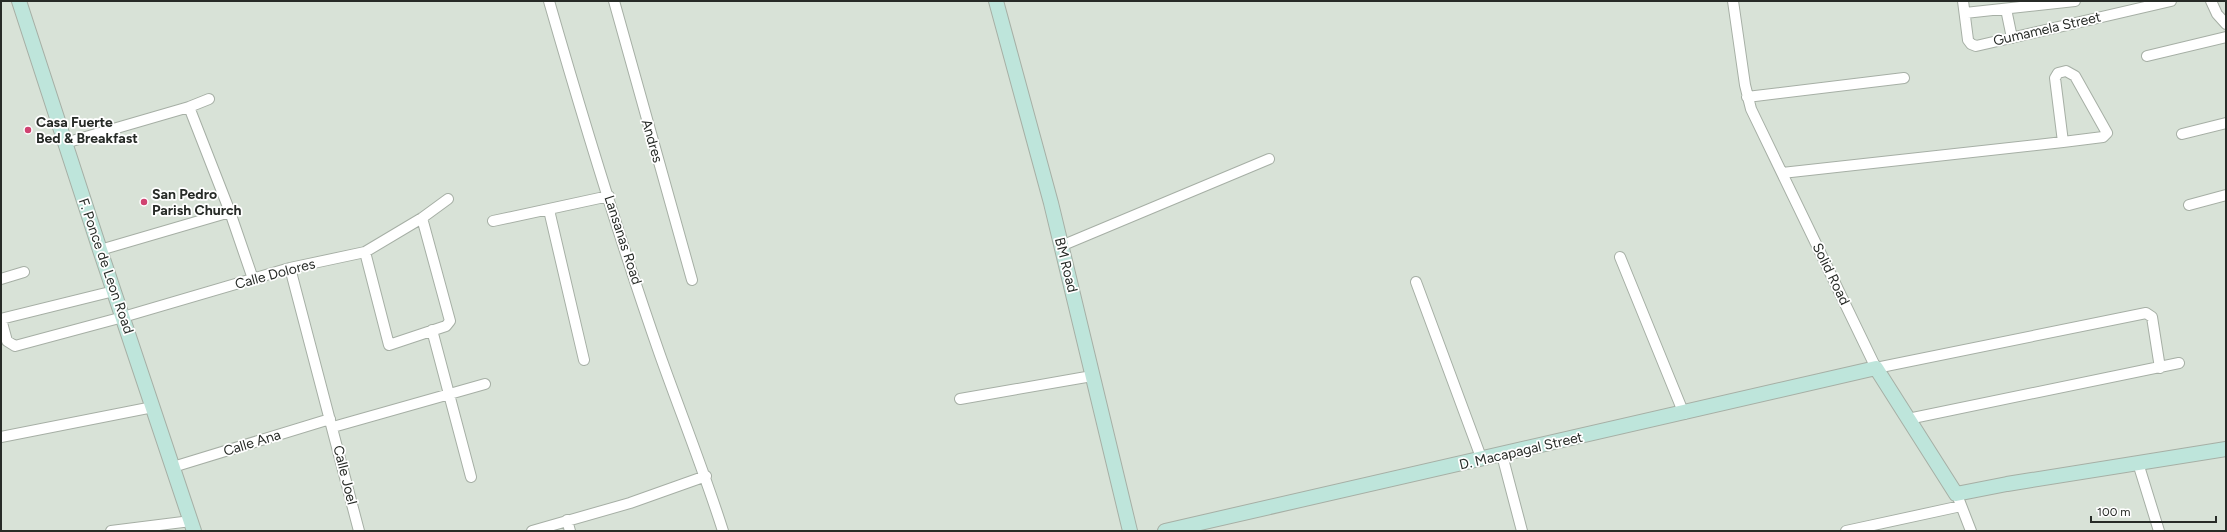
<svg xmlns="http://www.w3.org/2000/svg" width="2227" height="532" font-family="Figtree,sans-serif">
  <rect width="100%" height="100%" fill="#d8e2d7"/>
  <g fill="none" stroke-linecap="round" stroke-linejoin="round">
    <!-- street casing -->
    <g stroke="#a6afa5" stroke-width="12">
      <path id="street" d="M549,1C583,119 619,238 660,355C681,414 704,471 723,531
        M614,1L692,280
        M1733,1L1745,85L1751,109L1876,368L2146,313L2152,317L2160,368
        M1963,1L1968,40L1971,44L1976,46L2171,1
        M2211,1L2217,14L2226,24
        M2006,9L2012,38
        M1965,13L2075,1
        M2147,56L2226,37
        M1747,97L1904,78
        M189,107L230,212L253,279
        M2182,134L2226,123
        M65,143L189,107L209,99
        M1782,173L2063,142L2055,78L2058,73L2066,71L2075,76L2107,133L2103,137L2063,142
        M2189,205L2226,195
        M549,210L584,360
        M493,221L609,196
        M1061,246L1269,159
        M100,250L230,212
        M365,252L389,345L446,326L450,321L422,218
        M1620,257L1684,414
        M290,268L359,531
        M1,279L24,272
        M1416,282L1482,460
        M1,319L7,341L15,346L123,317L290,268L365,252L422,218L448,199
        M1,319L114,291
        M432,330L471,477
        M960,399L1092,376
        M1908,419L2179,363
        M333,427L485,384
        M1,437L153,407
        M1502,455L1522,531
        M2138,463L2159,531
        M173,467L330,419
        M1959,500L1971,531
        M567,520L570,531
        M111,531L191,521
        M532,531L630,503L706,476
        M1846,531L1961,506"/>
    </g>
    <!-- secondary casing -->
    <g stroke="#a6afa5" stroke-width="16">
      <path id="secondary" d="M19,1L100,250L194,531
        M996,1L1051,203L1130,531
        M1165,531L1876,368L1956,494L2007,484L2226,449"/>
    </g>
    <!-- street -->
    <use href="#street" stroke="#fff" stroke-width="10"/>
    <!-- secondary -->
    <use href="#secondary" stroke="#bee5db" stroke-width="14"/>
  </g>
  <!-- markers -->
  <g fill="#d04371" stroke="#fff" stroke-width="1.5">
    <circle cx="28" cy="130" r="4"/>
    <circle cx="144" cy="202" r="4"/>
  </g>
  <g text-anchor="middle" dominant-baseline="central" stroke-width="3.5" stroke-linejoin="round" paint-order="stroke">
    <!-- street labels -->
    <g font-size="14" fill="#272b27" stroke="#fff">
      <text transform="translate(2047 29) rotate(-13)">Gumamela Street</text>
      <text transform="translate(652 141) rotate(74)">Andres</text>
      <text transform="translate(623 240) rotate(72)">Lansanas Road</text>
      <text transform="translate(1066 265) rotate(76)">BM Road</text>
      <text transform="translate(106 266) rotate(71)">F. Ponce de Leon Road</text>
      <text transform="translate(275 274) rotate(-15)">Calle Dolores</text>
      <text transform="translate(1831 274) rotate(64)">Solid Road</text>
      <text transform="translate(252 443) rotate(-17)">Calle Ana</text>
      <text transform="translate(1521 451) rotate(-13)">D. Macapagal Street</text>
      <text transform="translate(345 475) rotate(76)">Calle Joel</text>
    </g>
    <!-- poi labels -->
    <g font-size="14" font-weight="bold" fill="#272b27" stroke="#fff" text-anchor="start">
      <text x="36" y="122">Casa Fuerte<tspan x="36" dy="16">Bed &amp; Breakfast</tspan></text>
      <text x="152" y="194">San Pedro<tspan x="152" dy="16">Parish Church</tspan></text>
    </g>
  </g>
  <!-- border -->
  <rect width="2227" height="532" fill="none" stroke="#272b27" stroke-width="4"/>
  <!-- scale -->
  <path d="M2091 516v6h125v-6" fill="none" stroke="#272b27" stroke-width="2"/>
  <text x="2097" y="516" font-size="12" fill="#272b27" stroke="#ffffff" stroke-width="3" paint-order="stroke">100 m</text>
</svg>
